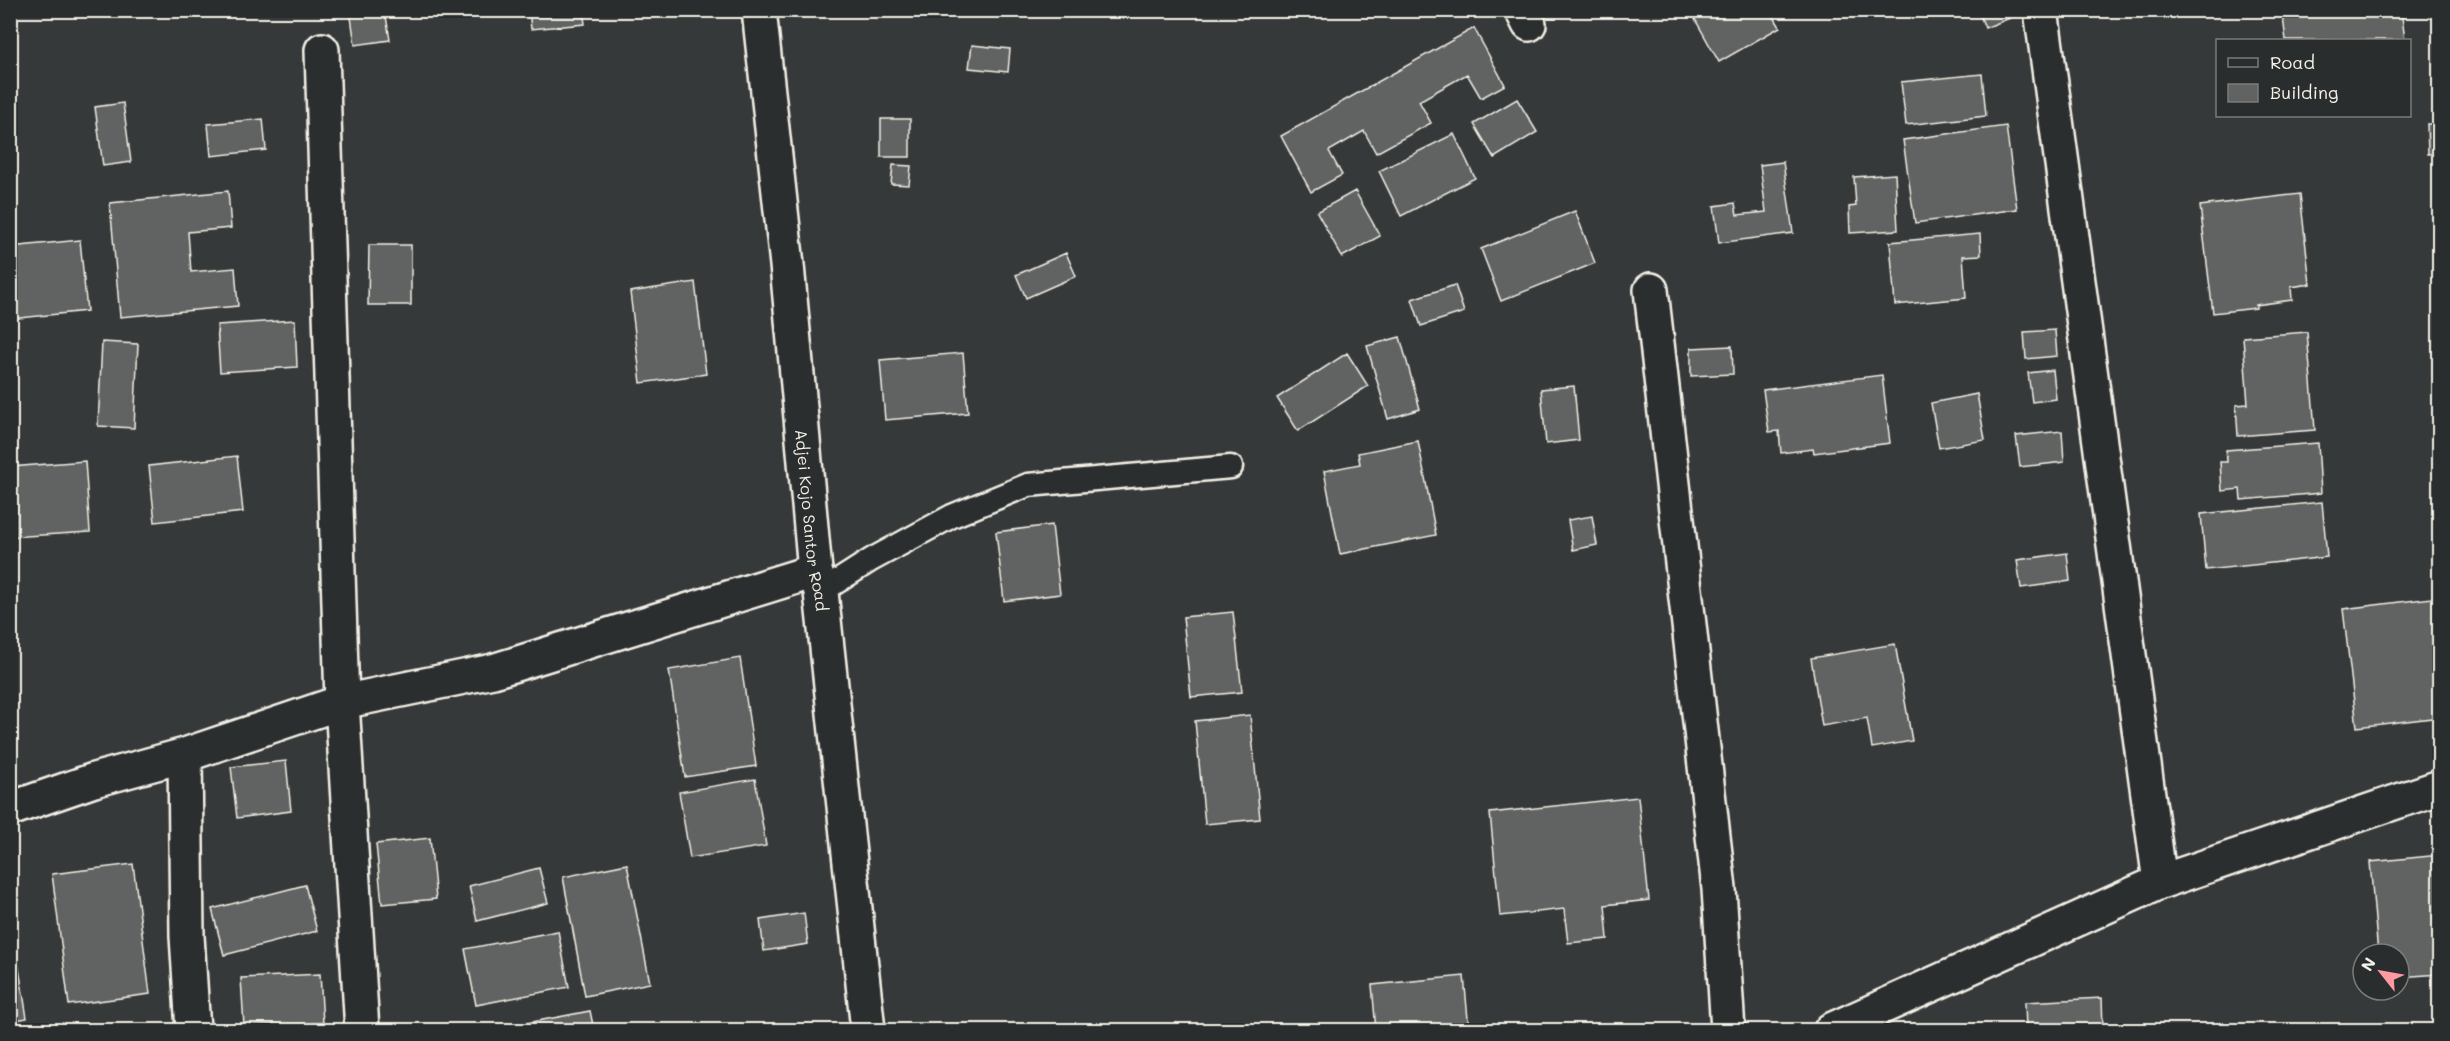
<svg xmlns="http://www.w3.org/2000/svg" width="2450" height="1041" font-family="Mali,sans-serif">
  <rect width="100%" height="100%" fill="#363939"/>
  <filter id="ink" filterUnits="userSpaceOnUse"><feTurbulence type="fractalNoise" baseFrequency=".0167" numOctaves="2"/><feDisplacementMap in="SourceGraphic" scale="12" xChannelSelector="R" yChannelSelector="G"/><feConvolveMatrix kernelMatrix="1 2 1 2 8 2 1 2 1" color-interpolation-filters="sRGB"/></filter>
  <g filter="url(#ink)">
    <!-- building -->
    <path fill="#616362" stroke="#f4f1e8" stroke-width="1.5" d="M350,10H385L390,40L355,45Z
      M529,10H583L585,24L531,29Z
      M1682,10H1770L1780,27L1719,62L1691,12L1685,15Z
      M1978,10H2013L2015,16L1985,28Z
      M2282,10H2383L2384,13L2401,10L2405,40H2286Z
      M1474,28L1505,85L1481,98L1467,74L1419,101L1431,123L1376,153L1364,131L1329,151L1342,175L1311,192L1281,136Z
      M972,45L1010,49L1008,72L969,68Z
      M1982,74L1986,116L1906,125L1901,82Z
      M1517,99L1537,132L1494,158L1474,124Z
      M123,103L131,162L103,166L95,107Z
      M263,119L266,150L211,156L208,124Z
      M881,119H910V157H881Z
      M2427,124H2440V154H2428Z
      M2006,126L2017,209L1915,223L1903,140Z
      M1454,134L1475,178L1401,216L1379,171Z
      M1783,162L1793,233L1719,243L1714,206L1735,203L1737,215L1766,212L1760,165Z
      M893,165L911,166L909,185L891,184Z
      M1895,174L1898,230L1850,233L1849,207L1856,206L1854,177Z
      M228,191L231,228L188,232L191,272L235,268L238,306L120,317L110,203Z
      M1355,191L1380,236L1342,257L1317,212Z
      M2300,194L2310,284L2291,287L2292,300L2256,305V308L2213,313L2200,206Z
      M1575,211L1595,263L1501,301L1481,249Z
      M1980,234L1981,255L1963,256L1966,298L1895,305L1890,242Z
      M80,240L87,311L10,319V247Z
      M369,245H411V305H368Z
      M1066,253L1076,276L1026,298L1016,275Z
      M695,282L706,374L641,383L630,292Z
      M1455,285L1464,312L1421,326L1412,299Z
      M295,320L297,367L220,372L217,325Z
      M2055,330L2057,356L2026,359L2024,332Z
      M2307,332L2315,430L2238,436L2236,405L2248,404L2243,337Z
      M1400,337L1420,409L1388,419L1367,346Z
      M102,342L138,344L134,428L98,426Z
      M1732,346L1733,374L1691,376V348Z
      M963,353L968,413L885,420L880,360Z
      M1347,353L1368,386L1298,431L1277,398Z
      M2053,370L2056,399L2032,402L2028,373Z
      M1882,375L1890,443L1814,453L1813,449L1781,453L1779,431L1769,432L1763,390Z
      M1574,386L1579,440L1546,444L1541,389Z
      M1977,394L1985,440L1939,448L1931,403Z
      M2062,431L2064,462L2020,467L2016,436Z
      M1418,441L1436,535L1340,554L1324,471L1360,464L1358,453Z
      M2318,443L2321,493L2241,500L2240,489L2222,491L2220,462H2227L2226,450Z
      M237,456L243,512L155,522L149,466Z
      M85,461L90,532L10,537V467Z
      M2322,502L2327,557L2206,570L2201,514Z
      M1592,516L1597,545L1573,550L1568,520Z
      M1052,525L1060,594L1004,601L996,532Z
      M2067,553L2070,581L2021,588L2017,560Z
      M2440,597V717L2357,727L2343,609Z
      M1233,612L1242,692L1191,697L1183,617Z
      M1895,644L1912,741L1872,748L1867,718L1822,726L1811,658Z
      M740,658L756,766L685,777L669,670Z
      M1250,715L1260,819L1205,824L1195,721Z
      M286,761L291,811L237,818L231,767Z
      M755,779L766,846L690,858L679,792Z
      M1638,797L1649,900L1605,905L1608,939L1568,943L1564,909L1500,916L1490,813Z
      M430,838L436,899L382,904L376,844Z
      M2440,855V974L2399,977V954H2378L2370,862Z
      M133,864L150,994L69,1005L52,874Z
      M627,864L650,983L585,996L563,877Z
      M539,868L548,903L477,921L469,886Z
      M305,885L317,931L224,955L212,909Z
      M804,913L808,944L764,951L760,920Z
      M558,931L569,987L476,1005L465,949Z
      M10,938H14L27,1018L10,1021Z
      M320,974L323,1023L244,1026L241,978Z
      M1464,976L1469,1030H1376L1372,985Z
      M2102,998L2103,1030H2026L2025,1002Z
      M590,1011L594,1030H491Z"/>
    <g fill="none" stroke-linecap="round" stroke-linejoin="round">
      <!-- service casing -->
      <g stroke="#f4f1e8" stroke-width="27">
        <path id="service" d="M821,592L871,560L952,516L1028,485L1231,467"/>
      </g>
      <!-- minor casing -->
      <g stroke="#f4f1e8" stroke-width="38">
        <path id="minor" d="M1522,10L1529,24
          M2041,10L2160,882
          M322,50L342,702L362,1030
          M1651,290L1719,889L1728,1030
          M185,755L187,936L193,1030
          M10,809L94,780L185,755L342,702L493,671L815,571
          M1831,1030L2160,882L2440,787"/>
      </g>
      <!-- tertiary casing -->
      <g stroke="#f4f1e8" stroke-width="38">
        <g id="tertiary">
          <path id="s1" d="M759,10L787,265L815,571L821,592L868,1030"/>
        </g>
      </g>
      <!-- service -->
      <use href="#service" stroke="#2a2d2e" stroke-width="22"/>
      <!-- minor -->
      <use href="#minor" stroke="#2a2d2e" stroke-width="33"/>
      <!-- tertiary -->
      <use href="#tertiary" stroke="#2a2d2e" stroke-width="33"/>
    </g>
  </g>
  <g text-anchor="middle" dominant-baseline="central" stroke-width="6" stroke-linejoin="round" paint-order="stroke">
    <!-- street labels -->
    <g font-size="16" fill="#f4f1e8" stroke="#2a2d2e">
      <text stroke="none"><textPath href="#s1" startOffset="513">Adjei Kojo Santor Road</textPath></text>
    </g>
  </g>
  <!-- margin -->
  <rect width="2450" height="1041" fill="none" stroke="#2a2d2e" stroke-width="36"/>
  <rect x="18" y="18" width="2414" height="1005" fill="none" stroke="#f4f1e8" stroke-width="2" filter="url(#ink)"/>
  <!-- legend -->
  <rect x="2216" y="39" width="195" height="78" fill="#2a2d2e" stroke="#7b7b78" stroke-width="1.5"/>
  <rect x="2228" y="58" width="30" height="9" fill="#2a2d2e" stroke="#7b7b78" stroke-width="1.5"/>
  <text x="2270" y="69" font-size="18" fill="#f4f1e8">Road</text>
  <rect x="2228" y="84" width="30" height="18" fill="#616362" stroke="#7b7b78" stroke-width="1.5"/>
  <text x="2270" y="99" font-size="18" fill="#f4f1e8">Building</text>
  <!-- north arrow -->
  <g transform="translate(2381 972) rotate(301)"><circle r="28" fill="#2a2d2e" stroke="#7b7b78" stroke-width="1.5"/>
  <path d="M0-4.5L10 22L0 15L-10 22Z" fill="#ff9aa2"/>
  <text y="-9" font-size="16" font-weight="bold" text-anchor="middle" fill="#f4f1e8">N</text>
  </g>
</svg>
